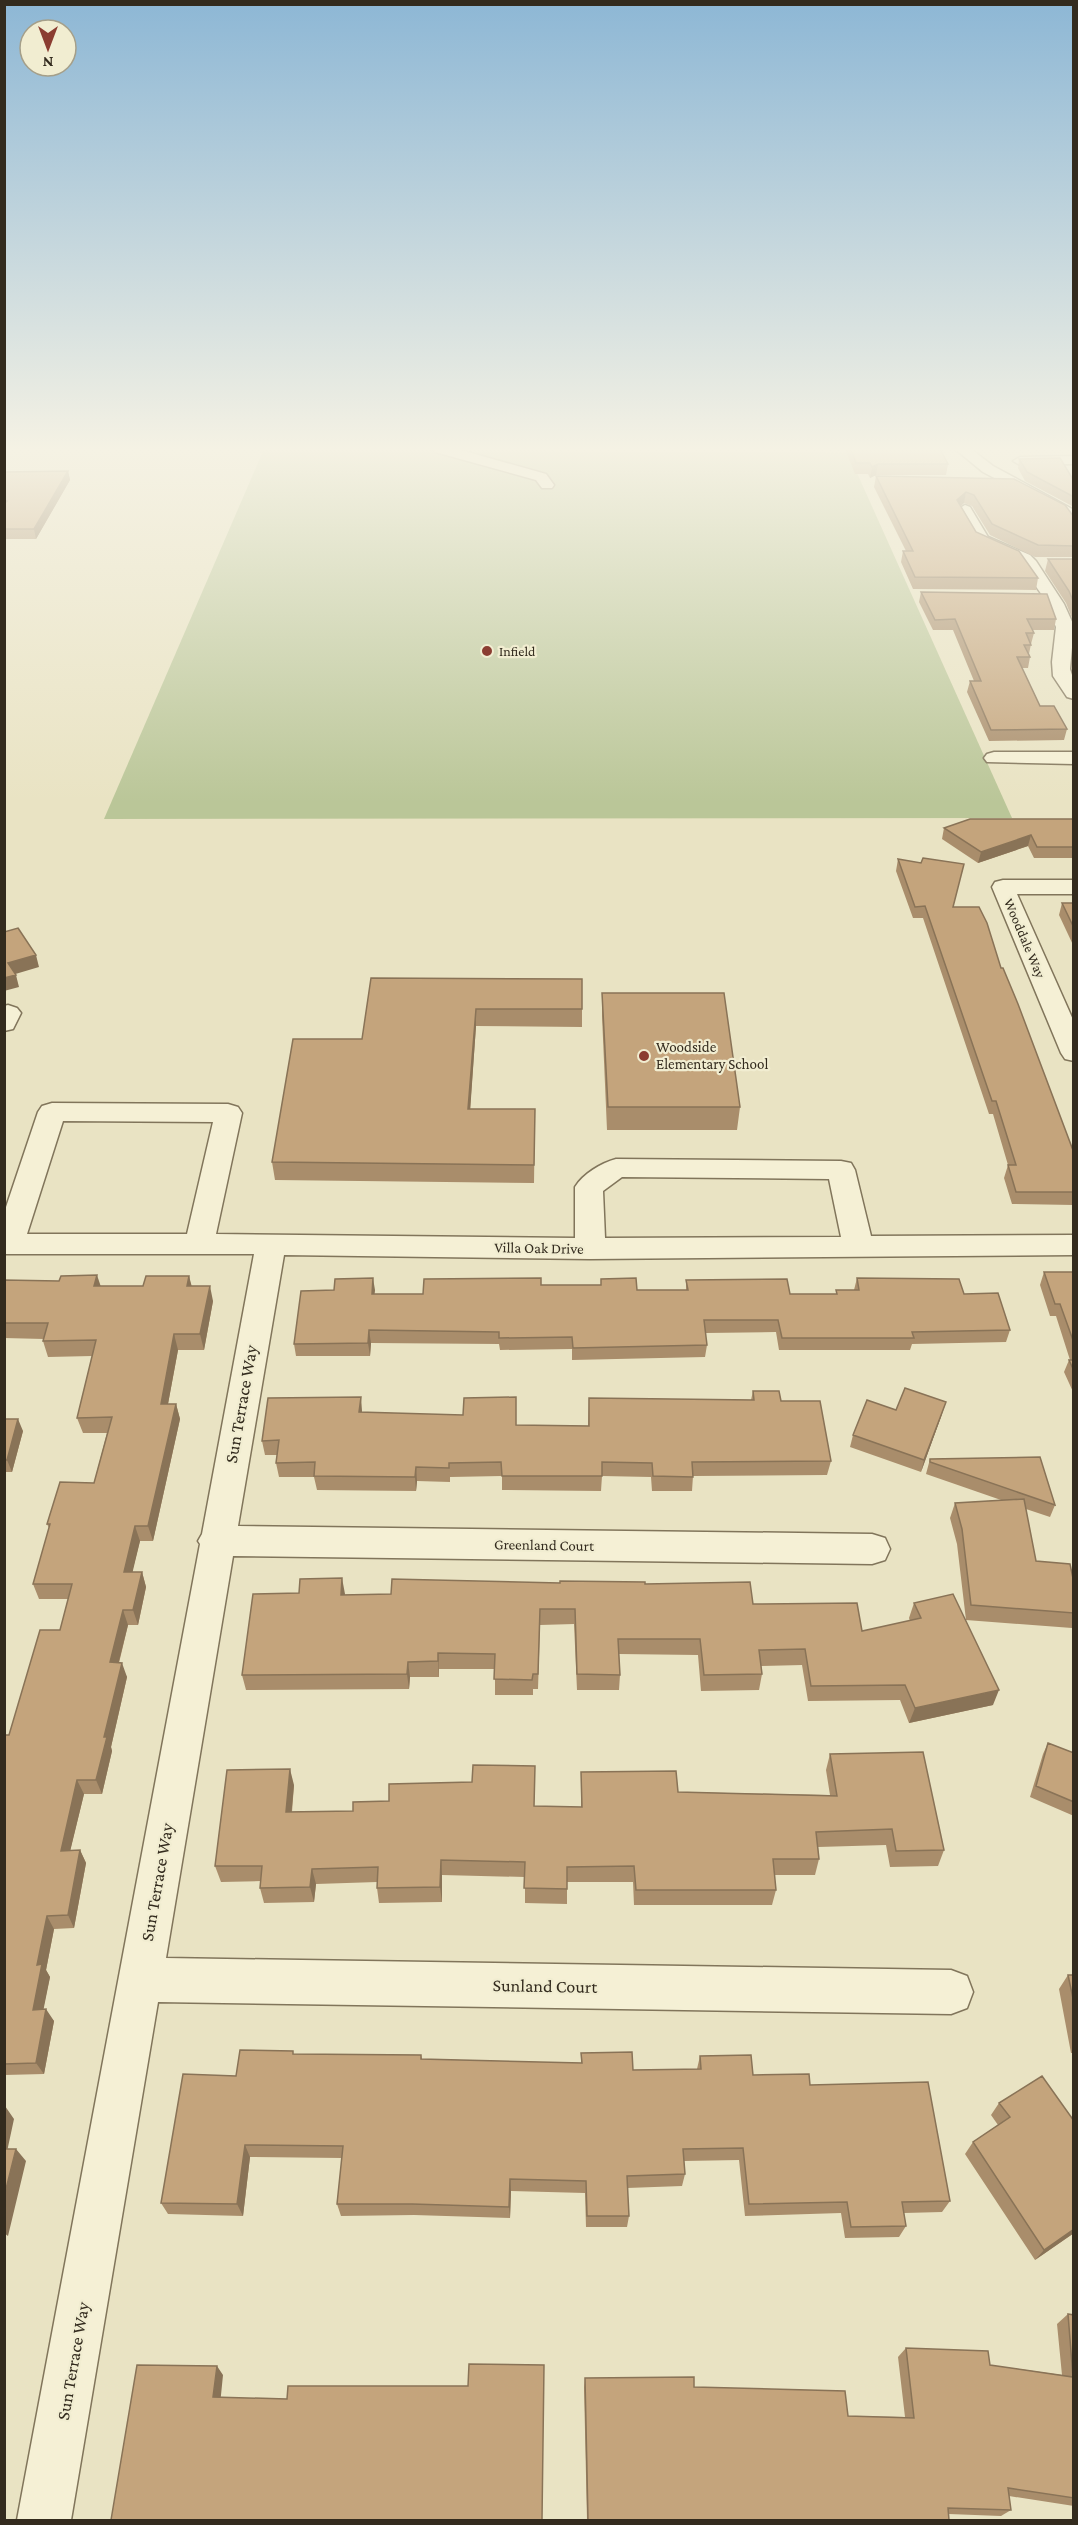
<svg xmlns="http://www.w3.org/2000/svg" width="1078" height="2525" font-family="'Crimson Pro',serif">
  <rect width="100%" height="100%" fill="#e9e3c3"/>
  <!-- green -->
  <path fill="#bac698" d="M264,449L848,453L1012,818L104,819Z"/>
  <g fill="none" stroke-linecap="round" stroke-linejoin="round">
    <!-- minor casing -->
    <g stroke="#81755b" stroke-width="3">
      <path id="minor" d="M433,449H457L546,474L554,485L552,488H542L536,480L435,452Z
        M955,449H971L993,466L1074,510V520L983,472Z
        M1074,456V464L1020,465L1013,461L1020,457Z
        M965,505L970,507L988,537L1030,555L1036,561L1064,604L1074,626L1070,669L1074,681V699L1067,697L1053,676L1052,662L1056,627L1042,595L1018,561L976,543L957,510Z
        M994,752H1074V764L987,762L984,758L987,754Z
        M1003,880H1074V894H1017L1074,1022V1061L1065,1059L1061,1053L992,887L995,882Z
        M8,1005L17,1008L21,1013L13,1029L4,1031V1006Z
        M52,1103L228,1104L238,1107L242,1113L216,1234L575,1238V1187C583,1174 601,1163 616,1159L841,1161L851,1163L855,1170L871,1236L1074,1235V1255L590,1259L284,1255L238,1526L872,1534L885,1538L890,1549L885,1560L872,1564L233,1556L166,1958L951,1970L967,1976L973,1992L967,2008L951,2014L158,2002L71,2520H17L200,1544L198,1541L202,1534L254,1254H4V1213L38,1112L42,1106ZM63,1121L213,1122L187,1234H27ZM622,1177L829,1179L841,1237L605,1238L603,1191Z"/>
    </g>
    <!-- minor -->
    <use href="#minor" fill="#f5f0d5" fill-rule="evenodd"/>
  </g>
  <!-- wall -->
  <path fill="#a98d6b" d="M845,449H940L948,464L946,475H876L870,478L868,474H855Z
    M1019,459L1074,481V507L1025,481L1018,468Z
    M68,471L70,480L36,539H4V472Z
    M876,476L1014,479L1074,517V557H1035L990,535L972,506L964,503L961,506L976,532L1038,578L1036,590L913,589L901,562L903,551H906L874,487Z
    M1048,559H1074V623L1066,603L1045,571Z
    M921,592L1056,619L1054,630H1032L1034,633L1031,644L1029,654L1030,657L1028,668H1022L1040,706L1067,729L1064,740L989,741L967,692L970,681H974L953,630H933L919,602Z
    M1074,819V858H1034L1028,846L978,863L942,839L944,828Z
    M898,859L954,907L1001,968L1074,1153V1205L1012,1204L1004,1178L1008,1165L993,1114H989L923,918H913L896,871Z
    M1062,903H1074V947L1059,915Z
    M371,978L582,1009V1027L476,1026L470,1109H535L534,1183L275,1180L272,1162L362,1039Z
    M602,993L740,1107L737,1130H607L602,1016Z
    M1044,1272H1074V1394L1064,1372L1069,1360H1070L1056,1316H1050L1040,1285Z
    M189,1276L191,1286L213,1301L204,1350H178L168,1404H176L180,1419L153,1541H140L132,1572H142L146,1587L138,1625H128L119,1663L127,1677L111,1747L112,1751L102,1794H84L70,1851L80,1850L86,1863L74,1928L54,1929L46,1970L50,1977L43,2009L54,2021L44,2074L4,2075V1735H9L60,1630L68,1599H39L33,1584L49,1528L47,1524L94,1483L107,1433H83L77,1418L92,1356L48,1357L43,1341L44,1339L4,1338V1280L101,1286H143Z
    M857,1278L964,1294L1010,1330L1006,1342L912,1344L910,1350H779L776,1332L705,1333L707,1345L705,1357L572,1360V1349L500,1350L499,1344L371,1343L370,1356H296L294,1344L334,1290H375L374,1294H423L541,1285L637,1290H686V1280L790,1294H836V1290H854Z
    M753,1391L781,1401L831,1461L827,1475L693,1476L692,1491H652L651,1477L602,1476L601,1491L502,1490V1476L450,1477V1482L417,1481L416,1491L317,1490L314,1477H279L276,1463L278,1455H265L262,1441L362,1412L516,1425L588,1426L589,1398L751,1400Z
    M896,1410L942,1414L921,1472L850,1447L853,1435Z
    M4,1419L23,1431L12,1472H4Z
    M930,1459L1055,1505L1050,1517L1026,1509L1036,1561L1074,1583V1625L1072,1628L966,1620L957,1544L950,1518L955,1503L1001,1500L926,1474Z
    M560,1583L645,1584L753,1604L862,1631L910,1621L909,1618L914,1603L993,1705L909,1723L900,1700L808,1701L802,1665L761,1666L762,1674L759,1690L701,1691L698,1655L619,1654L620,1675L619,1690H577L574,1624L540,1625L538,1689H533V1695H495V1669H439V1677H410L409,1689L246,1690L242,1675L299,1593L345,1595L391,1594Z
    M1048,1743L1074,1753V1816L1030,1797L1043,1754Z
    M830,1754L944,1850L938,1866L890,1867L886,1845L818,1847L819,1859L815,1875H774L776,1890L772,1905H634L633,1882H567V1904L525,1903V1877L442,1875V1902L379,1903L377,1888V1882L316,1884L314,1902L264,1903L260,1888L261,1881L221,1882L215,1866L294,1785L292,1812L353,1811L389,1801L472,1782H535L534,1806L581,1807V1772L678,1792L830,1795L826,1770Z
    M1068,1975H1074V2053H1071L1059,1989Z
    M581,2053L633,2070L697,2069L700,2056L753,2075L810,2085L950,2201L942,2212L904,2213L906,2226L899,2237L845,2238L841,2213L745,2216L739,2160L684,2161L685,2174L682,2186L627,2188L629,2216L627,2227H586L585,2193L511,2191L510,2218L414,2215L341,2216L337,2204L342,2158L250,2157L243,2216L168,2214L161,2203L236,2076L294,2054L421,2055L422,2059L581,2063Z
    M999,2103L1074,2121V2233L1035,2260L965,2154L973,2142L998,2125L991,2115Z
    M1068,2314L1074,2315V2506L1009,2496L1011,2510L1001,2516L949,2514V2520H587L584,2387L585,2378L694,2387L848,2416L905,2417L898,2357L906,2348L990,2365L1062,2375L1057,2324Z"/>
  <!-- shaded-wall -->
  <path fill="#897357" d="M878,464L876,475L870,478L872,467Z
    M68,471L70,480L36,539L34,529Z
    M966,492L964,503L955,511L957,500Z
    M1031,835L1028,846L978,863L981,852Z
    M36,955L39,967L12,975L8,963Z
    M16,975L19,987L4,991V978Z
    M476,1009V1026L469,1127L468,1109Z
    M97,1275L102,1290L94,1286Z
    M189,1276L193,1291L187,1286Z
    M373,1278L375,1290L373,1306L372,1294Z
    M210,1286L213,1301L204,1350L200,1334Z
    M369,1330L371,1343L370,1356L368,1343Z
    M174,1334L178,1350L165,1420L161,1404Z
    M361,1397L362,1411L361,1427L359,1412Z
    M946,1402L942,1414L921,1472L924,1460Z
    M176,1404L180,1419L153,1541L148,1526Z
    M18,1419L23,1431L12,1472L7,1460Z
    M416,1467L417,1481L416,1491L415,1477Z
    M135,1526L140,1541L129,1587L124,1572Z
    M142,1572L146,1587L138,1625L133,1610Z
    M342,1578L345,1594L343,1611L341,1595Z
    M123,1610L128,1625L115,1677L110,1662Z
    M438,1653L439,1669V1677L438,1661Z
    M408,1662L410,1677L409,1689L407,1674Z
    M122,1663L127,1677L111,1747L112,1751L102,1794L96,1780L104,1737Z
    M999,1690L993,1705L909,1723L915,1708Z
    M290,1769L294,1785L290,1828L286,1812Z
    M77,1780L84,1794L67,1864L61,1851Z
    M80,1850L86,1863L74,1928L68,1915Z
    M441,1860L442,1875V1902L440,1887Z
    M312,1869L316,1884L314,1902L310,1887Z
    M47,1916L54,1929L46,1970L50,1977L41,2022L33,2010L37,1965Z
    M46,2009L54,2021L44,2074L36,2063Z
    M5,2106L14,2119L5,2161Z
    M245,2145L250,2157L243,2216L237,2204Z
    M16,2149L26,2161L8,2236L4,2233V2197Z
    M510,2179L511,2191L510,2218L509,2207Z
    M1074,2229V2233L1035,2260L1044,2250Z
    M217,2366L223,2375L220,2405L213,2397Z"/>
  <!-- building -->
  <path fill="#c4a47c" stroke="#897357" stroke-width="1.5" d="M851,449H940L948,464H878L872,467L870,463H856Z
    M1060,458L1074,481V497L1027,472L1019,459Z
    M68,471L34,529H4V504L7,501L4,500V472Z
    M876,476L1014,479L1065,505L1074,517V546L1038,545L992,524L974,495L966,492L957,500L976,532L1019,551L1038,578L915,577L903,551H913Z
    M1048,559H1074V603L1069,591Z
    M921,592L1047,594L1056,619H1027L1034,633H1026L1031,645H1024L1030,657H1017L1040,706H1054L1067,729L991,730L970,681H981L955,619L935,620Z
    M970,819H1074V847H1037L1031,835L981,852L944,828Z
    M923,858L964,864L953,907H979L987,923L1001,968H1003L1018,1004L1074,1153V1192H1016L1008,1165H1016L996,1101H992L925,906L915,907L898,859L921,863Z
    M1062,903H1074V928Z
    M18,928L36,955L8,963L16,975L4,978V932Z
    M371,978L582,979V1009H476L468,1109H535L534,1165L272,1162L293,1039H362Z
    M602,993H724L740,1107H608Z
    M1044,1272H1074V1343L1060,1304H1055Z
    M97,1275L94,1286H143L146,1276H189L187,1286H210L200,1334H174L161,1404H176L148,1526H135L124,1572H142L133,1610H123L110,1662L122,1663L104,1737H107L96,1780H77L61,1851L80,1850L68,1915L47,1916L37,1965L42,1964L33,2010L46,2009L36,2063L4,2064V1735H9L40,1630H60L72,1584H33L50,1524H47L60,1482L94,1483L112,1417L77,1418L96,1340L43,1341L48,1323H4V1280L59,1281L61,1276Z
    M373,1278L372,1294H423L424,1279L541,1278V1285H601V1279L636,1278L637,1290H688L686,1280L787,1279L790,1294H837L836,1290H859L857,1278L959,1279L964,1294L998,1293L1010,1330L912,1332L914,1338H782L778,1320H704L707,1345L573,1348L572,1337L499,1338V1332L369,1330L368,1343L294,1344L301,1291L334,1290L335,1279Z
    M1069,1360H1074V1371Z
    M905,1388L946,1402L924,1460L853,1435L867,1400L896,1410Z
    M753,1391H779L781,1401H820L831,1461L692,1462L693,1477L653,1476L652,1463L602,1462V1476H502L501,1462L449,1463V1468L416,1467L415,1477L314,1476L315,1462L276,1463L279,1440L262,1441L268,1398L361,1397L359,1412L463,1415L464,1398L516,1397V1425L589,1426V1398L754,1400Z
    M4,1419H18L7,1460H4Z
    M1040,1457L1055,1505L930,1462V1459Z
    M1024,1499L1036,1561L1070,1564L1074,1583V1613L971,1605L962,1529L955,1503Z
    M342,1578L341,1595L391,1594L392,1579L560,1583V1581L645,1582V1584L750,1582L753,1604L857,1603L862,1631L921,1618L914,1603L953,1594L999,1690L915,1708L905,1685L811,1686L805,1649L759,1650L762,1674L704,1675L700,1639H618L620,1675L577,1674L575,1609H540L538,1674H533L532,1680L494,1679L495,1654L438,1653V1661L408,1662L407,1674L242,1675L253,1594L299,1593L300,1579Z
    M1048,1743L1074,1753V1802L1036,1786Z
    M923,1752L944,1850L896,1851L892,1829L816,1832L819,1859H773L776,1890H636L634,1866L567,1867V1889L524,1888L525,1862L441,1860L440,1887L377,1888L378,1867L312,1869L310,1887L260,1888L262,1866H215L227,1770L290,1769L286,1812L353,1811V1802L389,1801V1784L472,1782L473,1765L535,1766L534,1806L582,1807L581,1772L676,1771L678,1792L837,1796L830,1754Z
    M1068,1975H1074V2003Z
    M240,2050L293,2051V2054L421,2055V2059L582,2063L581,2053L632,2052L633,2070L701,2069L700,2056L751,2055L753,2075L809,2074L810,2085L928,2082L950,2201L902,2202L906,2226L851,2227L847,2202L749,2204L743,2148L683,2149L685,2174L627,2176L629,2216H587L586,2181L510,2179L509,2207L412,2204H337L343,2146L245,2145L237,2204L161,2203L183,2074L236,2076Z
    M1042,2076L1074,2121V2229L1044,2250L973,2142L1010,2117L999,2103Z
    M4,2149H16L4,2197Z
    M1068,2314L1074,2315V2498L1008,2488L1011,2510L948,2508L949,2520H588L585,2378L694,2377V2387L845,2391L848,2416L914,2418L906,2348L988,2351L990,2365L1073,2377Z
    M469,2364L544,2365L542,2520H111L137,2365L217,2366L213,2397L287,2399L288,2386H468Z"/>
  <!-- sky -->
  <linearGradient id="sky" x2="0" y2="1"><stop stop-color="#8db7d5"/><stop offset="0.56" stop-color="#f5f2e4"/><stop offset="1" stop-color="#f5f2e4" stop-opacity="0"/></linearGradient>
  <rect width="1078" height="803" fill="url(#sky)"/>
  <!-- markers -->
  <g fill="#8b3d31" stroke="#f1edd1" stroke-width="2">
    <circle cx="487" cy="651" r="6"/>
    <circle cx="644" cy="1056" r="6"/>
  </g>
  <g text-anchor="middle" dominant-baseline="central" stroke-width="4.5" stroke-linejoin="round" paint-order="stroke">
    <!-- far-poi labels -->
    <g font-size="14" fill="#332b1e" stroke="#f1edd1" text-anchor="start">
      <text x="499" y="651">Infield</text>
    </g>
    <!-- far-street labels -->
    <g font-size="14" fill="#332b1e" stroke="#f1edd1">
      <text transform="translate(1025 938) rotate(67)">Wooddale Way</text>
    </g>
    <!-- poi labels -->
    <g font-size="15" fill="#332b1e" stroke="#f1edd1" text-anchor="start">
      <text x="656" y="1047">Woodside<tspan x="656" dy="17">Elementary School</tspan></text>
    </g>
    <!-- street labels -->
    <g font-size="15" fill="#332b1e" stroke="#f1edd1">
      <text transform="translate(539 1248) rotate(1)">Villa Oak Drive</text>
      <text transform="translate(544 1545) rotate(1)">Greenland Court</text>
    </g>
    <!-- near-street labels -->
    <g font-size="18" fill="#332b1e" stroke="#f1edd1">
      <text transform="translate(241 1404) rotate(-80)">Sun Terrace Way</text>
      <text transform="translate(157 1882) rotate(-80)">Sun Terrace Way</text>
      <text transform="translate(545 1986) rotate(1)">Sunland Court</text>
      <text transform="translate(73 2361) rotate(-80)">Sun Terrace Way</text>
    </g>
  </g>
  <!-- border -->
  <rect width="1078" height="2525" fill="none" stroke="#332b1e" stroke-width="12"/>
  <!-- north arrow -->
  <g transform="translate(48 48) rotate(180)"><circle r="28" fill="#f1edd1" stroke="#a59f89" stroke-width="1.5"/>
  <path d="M0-4.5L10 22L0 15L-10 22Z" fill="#8b3d31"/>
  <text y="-9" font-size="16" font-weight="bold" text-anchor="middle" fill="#332b1e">N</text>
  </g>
</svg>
